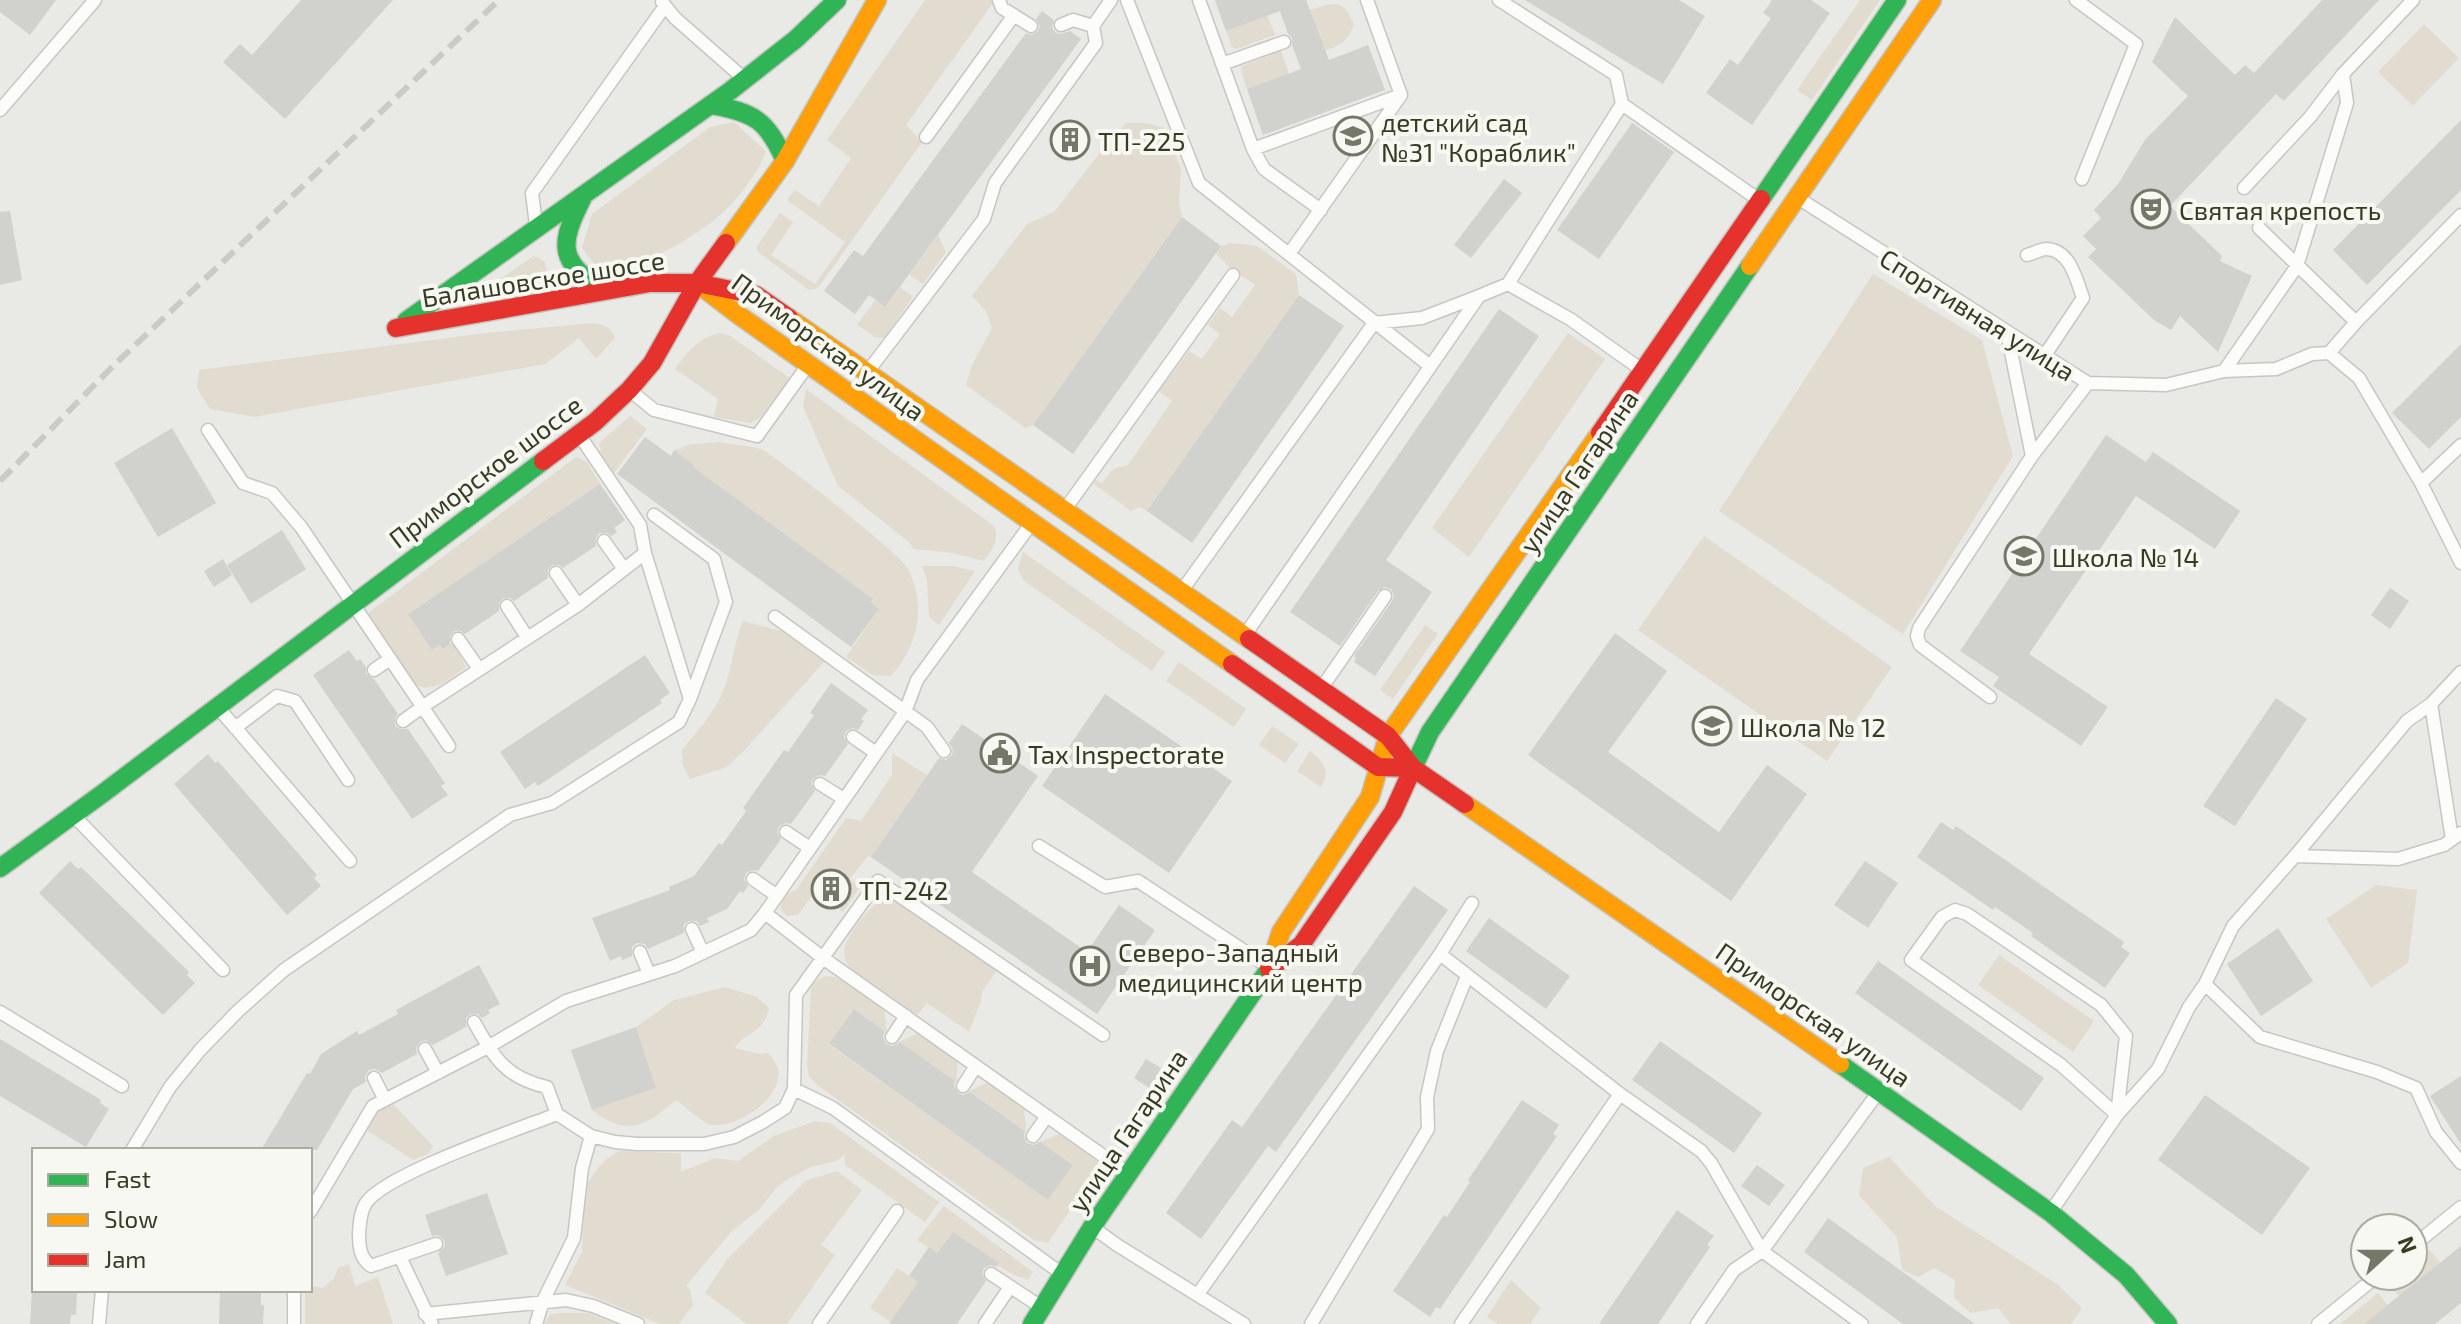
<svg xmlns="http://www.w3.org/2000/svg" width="2461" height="1324" font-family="'Exo 2',sans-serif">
  <rect width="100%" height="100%" fill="#e9e9e5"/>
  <!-- green -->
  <path fill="#e1dccf" d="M925,0H991L993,3L906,125L922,142L818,288L809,290L758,252L757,246L780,213L793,222L771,255L815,284L845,242L787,200L795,190L819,206L851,158L827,140Z
    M1860,0H1880L1812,100L1797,90Z
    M1338,4L1346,9L1354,24C1349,40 1341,45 1325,51L1310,10L1326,5Z
    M1267,15L1275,35L1237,49L1232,47L1226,31Z
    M2424,24L2459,58L2413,106L2378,72Z
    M1281,51L1289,74L1247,89L1241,71L1242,66Z
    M734,122L766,151C757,175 739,198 719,216C700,233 630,277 604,269C594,266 588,256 582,248L592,214L710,127Z
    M1126,123H1146L1164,128L1181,169L1179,203L1182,217L1033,425L1025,428L966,385L972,365L992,328L986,311L972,296L1027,224L1054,212L1102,150Z
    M938,235L946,252L923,284L909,275Z
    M1230,243L1257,246L1296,274L1299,295L1147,511L1140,507L1131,511L1094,484L1095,480L1102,483L1113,469L1128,465L1172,401L1159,391L1189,351L1202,359L1220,334L1208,325L1220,308L1232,317L1255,285L1229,267L1216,254L1221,246Z
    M534,256L544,261L547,269L543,282L488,292L497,281Z
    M1873,274L1982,340L2013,456L1903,634L1719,511Z
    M900,287L913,297L884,338L875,337L857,325L875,300L885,307Z
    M593,323C604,325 611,327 615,338L596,359L579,338L545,364L254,417L210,409L197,388L199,370L486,333Z
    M719,333L729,335L791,379L760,418L750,423L714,417L718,399L675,369C688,352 697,338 719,333Z
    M1568,333L1605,359L1469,557L1432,528Z
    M806,389L994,526C1000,541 992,549 984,561L953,553L914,549L909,542L838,486L803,407Z
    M630,416L647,429L614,473L601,454L599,443Z
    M719,442C732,445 748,445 761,449C775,455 903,556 908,569C927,607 918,646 891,676L873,675L846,657L879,609L870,602L872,599L705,476L691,470L694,465L674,450L693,444Z
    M576,457L587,462L600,484L408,614L432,650L440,645L443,649L453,642L466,667C451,677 435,694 416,685L369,619L368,613Z
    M1704,536L1892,667L1827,761L1638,630Z
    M1023,552L1165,652L1152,671L1023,580L1018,569Z
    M922,566H952L975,571L939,625L929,617L927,579Z
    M743,621L781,631L824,662L742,753L727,767L690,779L683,766L682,750C696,733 712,715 722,694C732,671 733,644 743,621Z
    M1425,625L1438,634L1393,699L1380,690Z
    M1179,662L1246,709L1234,727L1166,681Z
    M1272,726L1299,744L1285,763L1259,745Z
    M1310,751C1324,762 1331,770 1321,787L1297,771Z
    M892,753L927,775L871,857L868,856L850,879L860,887L843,912L834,906L848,886L829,872L798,915L787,916L781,910C780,899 786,894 796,890L846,818L861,821L892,775Z
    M2376,885L2417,890L2408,963L2371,988L2326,919Z
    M887,897L893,898L997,970L982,992L981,1001L969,1032L927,1003L916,1017L852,971C847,964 842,955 845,946C849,933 875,899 887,897Z
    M1999,955L2094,1021L2073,1052L1978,985Z
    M827,976C848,977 867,997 884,1009L887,1032L854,1009L829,1045L1048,1200L1073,1165L1040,1142L1059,1134L1101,1164L1048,1243L1034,1240L817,1085L809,1076L807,1066L811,989C814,981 819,978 827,976Z
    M725,987L757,997L769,1008C763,1035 747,1030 735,1048L759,1054L768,1053C771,1057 777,1064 778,1069C784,1098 737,1128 712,1125C703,1124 685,1106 676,1100C645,1127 627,1137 592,1110L656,1088L636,1027L674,1000Z
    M918,1033L957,1061V1082L899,1042Z
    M987,1083L1024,1109L1026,1131L969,1091Z
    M393,1104L433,1146L428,1154L413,1160L365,1129L374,1113Z
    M815,1121L830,1123L939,1202L925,1222L845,1165V1155L836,1161L811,1167L788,1179L777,1187L759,1210L732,1231L686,1286L690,1289L693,1305L679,1324H660L565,1285L582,1252L584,1198L588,1182L598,1168L608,1158L619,1151L681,1153V1172L715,1158L738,1161L774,1136Z
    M1889,1157L1935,1206L2057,1284L2082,1308L2071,1324H2011L1998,1308L1971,1313L1954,1298L1955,1280L1934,1268L1919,1277L1902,1270L1897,1237L1859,1195L1863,1168Z
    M837,1171L862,1190L821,1245L835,1255L787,1324H747L705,1293L728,1258L805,1181Z
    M944,1206L1033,1272L1028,1280L1012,1274L997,1265L998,1263L953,1232L937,1253L917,1240Z
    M2430,1250L2440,1263L2399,1296L2389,1284L2399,1276H2413V1264Z
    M349,1264L355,1286L378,1277L393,1324H305V1290H310V1286L323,1288L334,1278L338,1268Z
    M897,1268L918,1282L891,1322L870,1308Z
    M1511,1280L1541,1308L1530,1324H1498L1487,1317Z
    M2378,1293L2388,1305L2364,1324H2340Z
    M562,1313H587L617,1324H544L550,1314Z"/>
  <!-- building -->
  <path fill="#d1d1cd" d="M0,0H56L30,35L0,12Z
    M301,0H393L285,119L223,62L240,44L252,55Z
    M1215,0H1306L1329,60L1368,45L1385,90L1263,135L1247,89L1301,69L1292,45V38L1288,34L1280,11L1226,31Z
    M1525,0H1679L1705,16L1663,84Z
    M1772,0H1811L1830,13L1752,125L1706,93L1730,59L1738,65L1771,18L1763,13Z
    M2322,0H2379L2284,101L2276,94L2170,206L2222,256L2220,261L2252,276L2218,352L2180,316L2171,330L2154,320L2088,257L2096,249L2083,236L2101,218L2094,210L2118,184L2145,140L2188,96L2152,62L2175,17L2235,75L2245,65L2254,73Z
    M1042,11L1054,20L1052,28L1056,33L1061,34L1070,31L1081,39L885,307L869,295L855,314L824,291L854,250L863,256L1026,33L1032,35L1038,31L1040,26L1036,19Z
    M2461,120V190L2367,285L2333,250Z
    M1632,123L1674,152L1599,259L1557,230Z
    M1065,124L1088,139L1076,156L1053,141Z
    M1504,179L1522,193L1471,258L1454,245Z
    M10,211L22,280L0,285V212Z
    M1182,217L1221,246L1073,454L1033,425Z
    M1299,295L1344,326L1192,543L1147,511Z
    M1499,309L1539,336L1386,560L1432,592L1375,676L1354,662L1356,658L1354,656L1392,601L1394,596L1391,589L1385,587L1378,591L1340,646L1290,612Z
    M2461,344V417L2429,449L2392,413Z
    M172,428L216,503L158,537L114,463Z
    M2106,435L2146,462L2153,452L2240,511L2215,549L2136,496L2029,654L2108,707L2081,746L1993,686L1999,677L1960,651Z
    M645,437L671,456L674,450L694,465L693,467L873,599L870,602L879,609L851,647L617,474Z
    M600,484L625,520L614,528L617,532L611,536L607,533H599L596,538V546L563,568L559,565H552L548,570V578L514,601L510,598H503L499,603V611L465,634L461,631H454L450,636V644L443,649L440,645L432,650L408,614Z
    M282,530L306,569L251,604L227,565Z
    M223,559L232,575L214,587L204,571Z
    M2390,588L2409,601L2390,629L2371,615Z
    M1615,633L1667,671L1608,752L1719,832L1767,765L1807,794L1731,901L1528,755Z
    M349,650L357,661L360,659L366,667V674L374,679L398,714L395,718V726L400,729H408L445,783L441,786L448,795L412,819L313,675Z
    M645,655L670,693L660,700L662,703L538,786L535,782L525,789L500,752Z
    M831,683L868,710L861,719L864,721L858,730L853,728L846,731L844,737L848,744L825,776L820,775L813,779L811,784L815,791L791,824L786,823L779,826L777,832L781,839L758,871L753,870L746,873L744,879L748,886L743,893L740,891L727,909L707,918L709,922L700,926L697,921H689L684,924V933L648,949L645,944L637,943L632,947V956L622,960L621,956L610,961L592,918L670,890L669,887L694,876L719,843L722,845L746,811L743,808L784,750L788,752L814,715L810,713Z
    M1105,694L1232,781L1169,873L1042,786Z
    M2276,698L2307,719L2235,826L2203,806Z
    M962,724L1038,776L972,872L1087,952L1119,905L1155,930L1097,1014L871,857L939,758L946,760L952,755L953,749L949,743Z
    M208,754L215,763L218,761L317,875L314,878L321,886L287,915L174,784Z
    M1941,822L1953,830L1956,826L2124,942L2121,947L2130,953L2105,988L2031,936L2033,933L1995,907L1993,910L1917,857Z
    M70,861L78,869L81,867L189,972L187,975L195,983L163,1015L39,893Z
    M1865,861L1898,883L1868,928L1834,905Z
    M829,872L848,886L834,906L815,892Z
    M1414,886L1448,910L1276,1152L1268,1146L1201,1239L1166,1213L1232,1120L1242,1127Z
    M1489,918L1570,976L1546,1009L1466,951Z
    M2278,928L2313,981L2261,1016L2227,964Z
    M1878,961L2044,1078L2021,1111L1855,993Z
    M479,965L500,1004L488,1010L490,1013L482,1018L478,1014H470L466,1018V1027L433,1045L426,1040L420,1042L416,1048L417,1054L382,1073L375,1069L369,1070L365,1077L366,1082L353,1089L317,1150H261L307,1073L310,1074L321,1054L357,1031L359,1035L398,1014L396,1010Z
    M854,1009L885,1031L883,1037L886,1044L892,1046L900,1042L955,1081L954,1086L958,1093L963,1095L970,1092L1025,1131L1024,1136L1027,1143L1033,1145L1040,1142L1073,1165L1048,1200L829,1044Z
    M636,1027L656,1088L592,1110L571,1050Z
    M0,1039L101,1100L100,1103L109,1109L86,1147L0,1096Z
    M1660,1041L1762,1113L1734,1153L1632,1080Z
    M1146,1059L1166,1071L1154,1091L1134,1078Z
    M2461,1076V1144L2430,1096Z
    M2205,1095L2310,1168L2262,1235L2158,1160Z
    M1522,1100L1559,1125L1553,1134L1557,1136L1440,1309L1436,1307L1430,1317L1393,1291L1444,1215L1447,1217L1470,1182L1468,1180Z
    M1757,1165L1785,1185L1769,1206L1741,1186Z
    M487,1193L508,1254L446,1276L438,1253L445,1246L444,1240L438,1235L432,1236L425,1215Z
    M1677,1210L1714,1236L1707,1245L1710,1247L1670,1306L1658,1324H1599Z
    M1828,1218L1975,1324H1903L1866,1297L1804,1252Z
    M953,1232L999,1263L996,1267L991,1265L984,1268L982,1274L986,1281L957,1324H889L918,1282L909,1276L929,1247L937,1253Z
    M2461,1246V1303L2435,1324H2364Z
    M32,1290H77L76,1315H71L70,1324H30Z
    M220,1290H261V1305H264L263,1324H219Z"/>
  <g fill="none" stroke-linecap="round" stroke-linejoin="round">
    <!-- lane casing -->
    <g stroke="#c6c7c2" stroke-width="15">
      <path id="lane" d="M999,0L1002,8L1031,26
        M1127,0L1199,183L1430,366
        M1199,0L1253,149L1264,169L1321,210
        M1499,0L1616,75L1622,104
        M2076,0L2136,44L2082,179
        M662,2L675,18L742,77
        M1061,25L1073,20L1093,26
        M1222,64L1284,42
        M0,110L95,0
        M926,137L1014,15
        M1253,149L1401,95
        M2244,188L2310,117L2343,74L2413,0
        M1798,198L2088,383L2166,385L2224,371L2276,369L2312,354L2329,353L2359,378L2421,483L2461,563
        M536,225L532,193L665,6
        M2259,228L2356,322
        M1289,254L1401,95L1367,0
        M2027,255C2032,254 2041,249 2046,249C2070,249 2077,281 2083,298L2045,355
        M1508,284L1622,104L1759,200
        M1479,296L1508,284L1570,319L1642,370
        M2007,332L2032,456
        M2329,353L2356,322L2461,215
        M869,370L984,219L995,183L1096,43L1093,26L1111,0
        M2224,371L2297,266L2347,103L2343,74
        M632,392L654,410L757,436L808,365
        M208,430L243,483L272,493L301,527L449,746
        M582,439L640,525L645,553L690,699
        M2421,483L2461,445
        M1066,508L1233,275
        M604,541L624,569
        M556,573L578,605
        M1183,589L1374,323L1422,318L1479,296L1247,632
        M507,606L527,637
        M775,617L927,727L944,751
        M458,639L479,669
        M374,670L390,659
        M1323,686L1385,596
        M1990,697L1920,645L1917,636L1919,628L2032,456L2088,383
        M2431,704L2452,839
        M422,707L578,605L645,553
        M221,711L350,861
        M403,721L422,707
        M235,728L277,696L295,701L348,780
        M853,737L876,753
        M820,784L844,799
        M75,817L223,970
        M786,832L810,848
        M1039,846L1105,887L1138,881L1267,966
        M2295,856L2398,859L2444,845L2461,833
        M753,879L777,896
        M1955,910L1967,914L2101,1005L2126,1036L2117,1115L2061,1065L1911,960L1942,917Z
        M765,913L823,958L1126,1172
        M692,929L703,953
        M640,952L649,974
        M1440,954L1620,1094L1701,1151L1711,1163L1762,1251L1862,1324
        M2205,984L2260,1037L2377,1072L2416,1088L2436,1132L2461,1163
        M0,1012L122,1086
        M474,1022C494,1057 505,1078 547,1087L557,1114L591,1136
        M892,1037L906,1016
        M425,1049L438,1073
        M374,1078L385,1100
        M963,1086L976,1066
        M794,1089L796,995L878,881L1103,1035
        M1033,1136L1047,1116
        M132,1150L170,1087L200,1050L238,1011L284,970L510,815L552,803L679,722L690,699L726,602L714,559L654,515
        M2052,1210L2117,1115L2158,1069L2189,1007L2205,984L2233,926L2295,856L2407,721L2431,704L2461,672
        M310,1212L373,1106L488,1047L566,1001L675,966L751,930L765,913L905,712L917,680L1031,524
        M1095,1229L1117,1245L1244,1324
        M436,1244L371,1266C360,1258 359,1247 359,1233C360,1223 360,1212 366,1203C385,1174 519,1129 557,1114
        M2413,1246L2461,1207
        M400,1257L432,1324
        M991,1274L1038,1305
        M1198,1294L1440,954L1472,903
        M425,1314L566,1300L593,1306L638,1324
        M99,1324L102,1290
        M294,1324V1290
        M536,1324L543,1301L574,1238L582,1168L591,1136L615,1142L637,1144H704L734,1137L763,1122L785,1108L794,1089L833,1108L1058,1271
        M819,1324L897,1211
        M985,1324L1010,1287
        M1311,1324L1428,1129L1427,1097L1437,1051L1467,976
        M1461,1324L1620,1094
        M1697,1324L1734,1270L1762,1251L1877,1094
        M2318,1324L2377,1276"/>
    </g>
    <!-- fast casing -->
    <g stroke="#c4c5bf" stroke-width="21">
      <path id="fast" d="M711,105C754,112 768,121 785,161
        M582,199C559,245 558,261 603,290
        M1761,199L1897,0
        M406,321L730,91L796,39L837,0
        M1413,768L1430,732L1750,266
        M0,868L102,794L543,461
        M1840,1064L2051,1213L2126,1275L2168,1324
        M1032,1324L1092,1227L1269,969"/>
    </g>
    <!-- slow casing -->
    <g stroke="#c4c5bf" stroke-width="21">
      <path id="slow" d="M726,243L785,161L877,0
        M1750,266L1932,0
        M697,283L740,316L1232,664
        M789,318L1249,639
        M1465,804L1840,1064
        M1269,968L1281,932L1370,797L1388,736L1600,433"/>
    </g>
    <!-- jam casing -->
    <g stroke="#c4c5bf" stroke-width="21">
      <path id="jam" d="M396,328L650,283H697L756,295L789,318
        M1600,433L1761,199
        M543,461L595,422L629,390L652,363L697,283L726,243
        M1249,639L1388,736L1413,768L1393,812L1301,945L1269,969
        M1232,664L1378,767L1413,768L1465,804"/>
    </g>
    <!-- lane -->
    <use href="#lane" stroke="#fcfcfb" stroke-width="12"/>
    <!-- fast -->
    <use href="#fast" stroke="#30b455" stroke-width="18"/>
    <!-- slow -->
    <use href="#slow" stroke="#ff9f0a" stroke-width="18"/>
    <!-- jam -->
    <use href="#jam" stroke="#e5322d" stroke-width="18"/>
    <!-- rail -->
    <path stroke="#cacbc7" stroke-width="6" stroke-dasharray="16 8" stroke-linecap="butt" d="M0,481L112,367L499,0"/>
  </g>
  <!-- icons -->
  <defs>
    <g id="school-ring" transform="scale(2)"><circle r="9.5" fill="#f8f8f3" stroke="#757868" stroke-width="1.5"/><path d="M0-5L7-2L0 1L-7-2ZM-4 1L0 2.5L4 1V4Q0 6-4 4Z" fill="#757868"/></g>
    <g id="building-ring" transform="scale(2)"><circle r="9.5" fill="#f8f8f3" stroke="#757868" stroke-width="1.5"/><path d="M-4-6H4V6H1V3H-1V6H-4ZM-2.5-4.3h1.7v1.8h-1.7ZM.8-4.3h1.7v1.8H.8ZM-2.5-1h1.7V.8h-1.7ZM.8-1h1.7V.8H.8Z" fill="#757868"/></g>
    <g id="theatre-ring" transform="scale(2)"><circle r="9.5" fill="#f8f8f3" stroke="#757868" stroke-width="1.5"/><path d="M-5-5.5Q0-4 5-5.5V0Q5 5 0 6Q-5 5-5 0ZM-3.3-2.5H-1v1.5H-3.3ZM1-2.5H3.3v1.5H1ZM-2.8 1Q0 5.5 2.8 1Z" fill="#757868"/></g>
    <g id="civic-ring" transform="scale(2)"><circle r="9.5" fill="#f8f8f3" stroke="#757868" stroke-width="1.5"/><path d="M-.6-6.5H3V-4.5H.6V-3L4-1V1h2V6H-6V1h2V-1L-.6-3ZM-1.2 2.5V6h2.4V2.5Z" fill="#757868"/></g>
    <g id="hospital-ring" transform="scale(2)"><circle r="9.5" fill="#f8f8f3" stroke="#757868" stroke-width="1.5"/><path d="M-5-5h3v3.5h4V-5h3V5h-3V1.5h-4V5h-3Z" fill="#757868"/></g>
  </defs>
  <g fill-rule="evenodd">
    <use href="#school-ring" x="1353" y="136"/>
    <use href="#building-ring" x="1070" y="140"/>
    <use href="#theatre-ring" x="2151" y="209"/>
    <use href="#school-ring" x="2024" y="556"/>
    <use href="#school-ring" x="1712" y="726"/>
    <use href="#civic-ring" x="1000" y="753"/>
    <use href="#building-ring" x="831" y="889"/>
    <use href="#hospital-ring" x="1090" y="966"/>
  </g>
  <g text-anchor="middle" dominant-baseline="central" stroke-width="8" stroke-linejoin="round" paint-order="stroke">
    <!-- poi labels -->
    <g font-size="26" fill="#373b24" stroke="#f8f8f3" text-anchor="start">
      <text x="1381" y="121">детский сад<tspan x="1381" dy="30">№31 "Кораблик"</tspan></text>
      <text x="1098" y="140">ТП-225</text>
      <text x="2179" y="209">Святая крепость</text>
      <text x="2052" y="556">Школа № 14</text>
      <text x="1740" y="726">Школа № 12</text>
      <text x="1028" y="753">Tax Inspectorate</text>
      <text x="859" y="889">ТП-242</text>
      <text x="1118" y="951">Северо-Западный<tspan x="1118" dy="30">медицинский центр</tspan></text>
    </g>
    <!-- street labels -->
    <g font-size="26" fill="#373b24" stroke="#f8f8f3">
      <text transform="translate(543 278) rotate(-9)">Балашовское шоссе</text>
      <text transform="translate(1978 314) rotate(32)">Спортивная улица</text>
      <text transform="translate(829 346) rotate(36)">Приморская улица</text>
      <text transform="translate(485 471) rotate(-37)">Приморское шоссе</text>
      <text transform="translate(1578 471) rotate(-56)">улица Гагарина</text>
      <text transform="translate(1814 1014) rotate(35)">Приморская улица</text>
      <text transform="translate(1127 1130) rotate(-56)">улица Гагарина</text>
    </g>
  </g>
  <!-- legend -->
  <rect x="32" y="1148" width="280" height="144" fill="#f8f8f3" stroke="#abaca0" stroke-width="2"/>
  <rect x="48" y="1174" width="40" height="12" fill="#30b455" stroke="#abaca0" stroke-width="2"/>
  <text x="104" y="1188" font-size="24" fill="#373b24">Fast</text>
  <rect x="48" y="1214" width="40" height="12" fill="#ff9f0a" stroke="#abaca0" stroke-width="2"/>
  <text x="104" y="1228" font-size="24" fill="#373b24">Slow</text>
  <rect x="48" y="1254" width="40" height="12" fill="#e5322d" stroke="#abaca0" stroke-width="2"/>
  <text x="104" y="1268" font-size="24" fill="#373b24">Jam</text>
  <!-- north arrow -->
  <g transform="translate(2389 1252) rotate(69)"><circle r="38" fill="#f8f8f3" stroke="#abaca0" stroke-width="2"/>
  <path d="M0-6L14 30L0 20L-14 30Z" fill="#757868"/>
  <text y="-12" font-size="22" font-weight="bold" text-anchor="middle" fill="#373b24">N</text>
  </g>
</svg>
